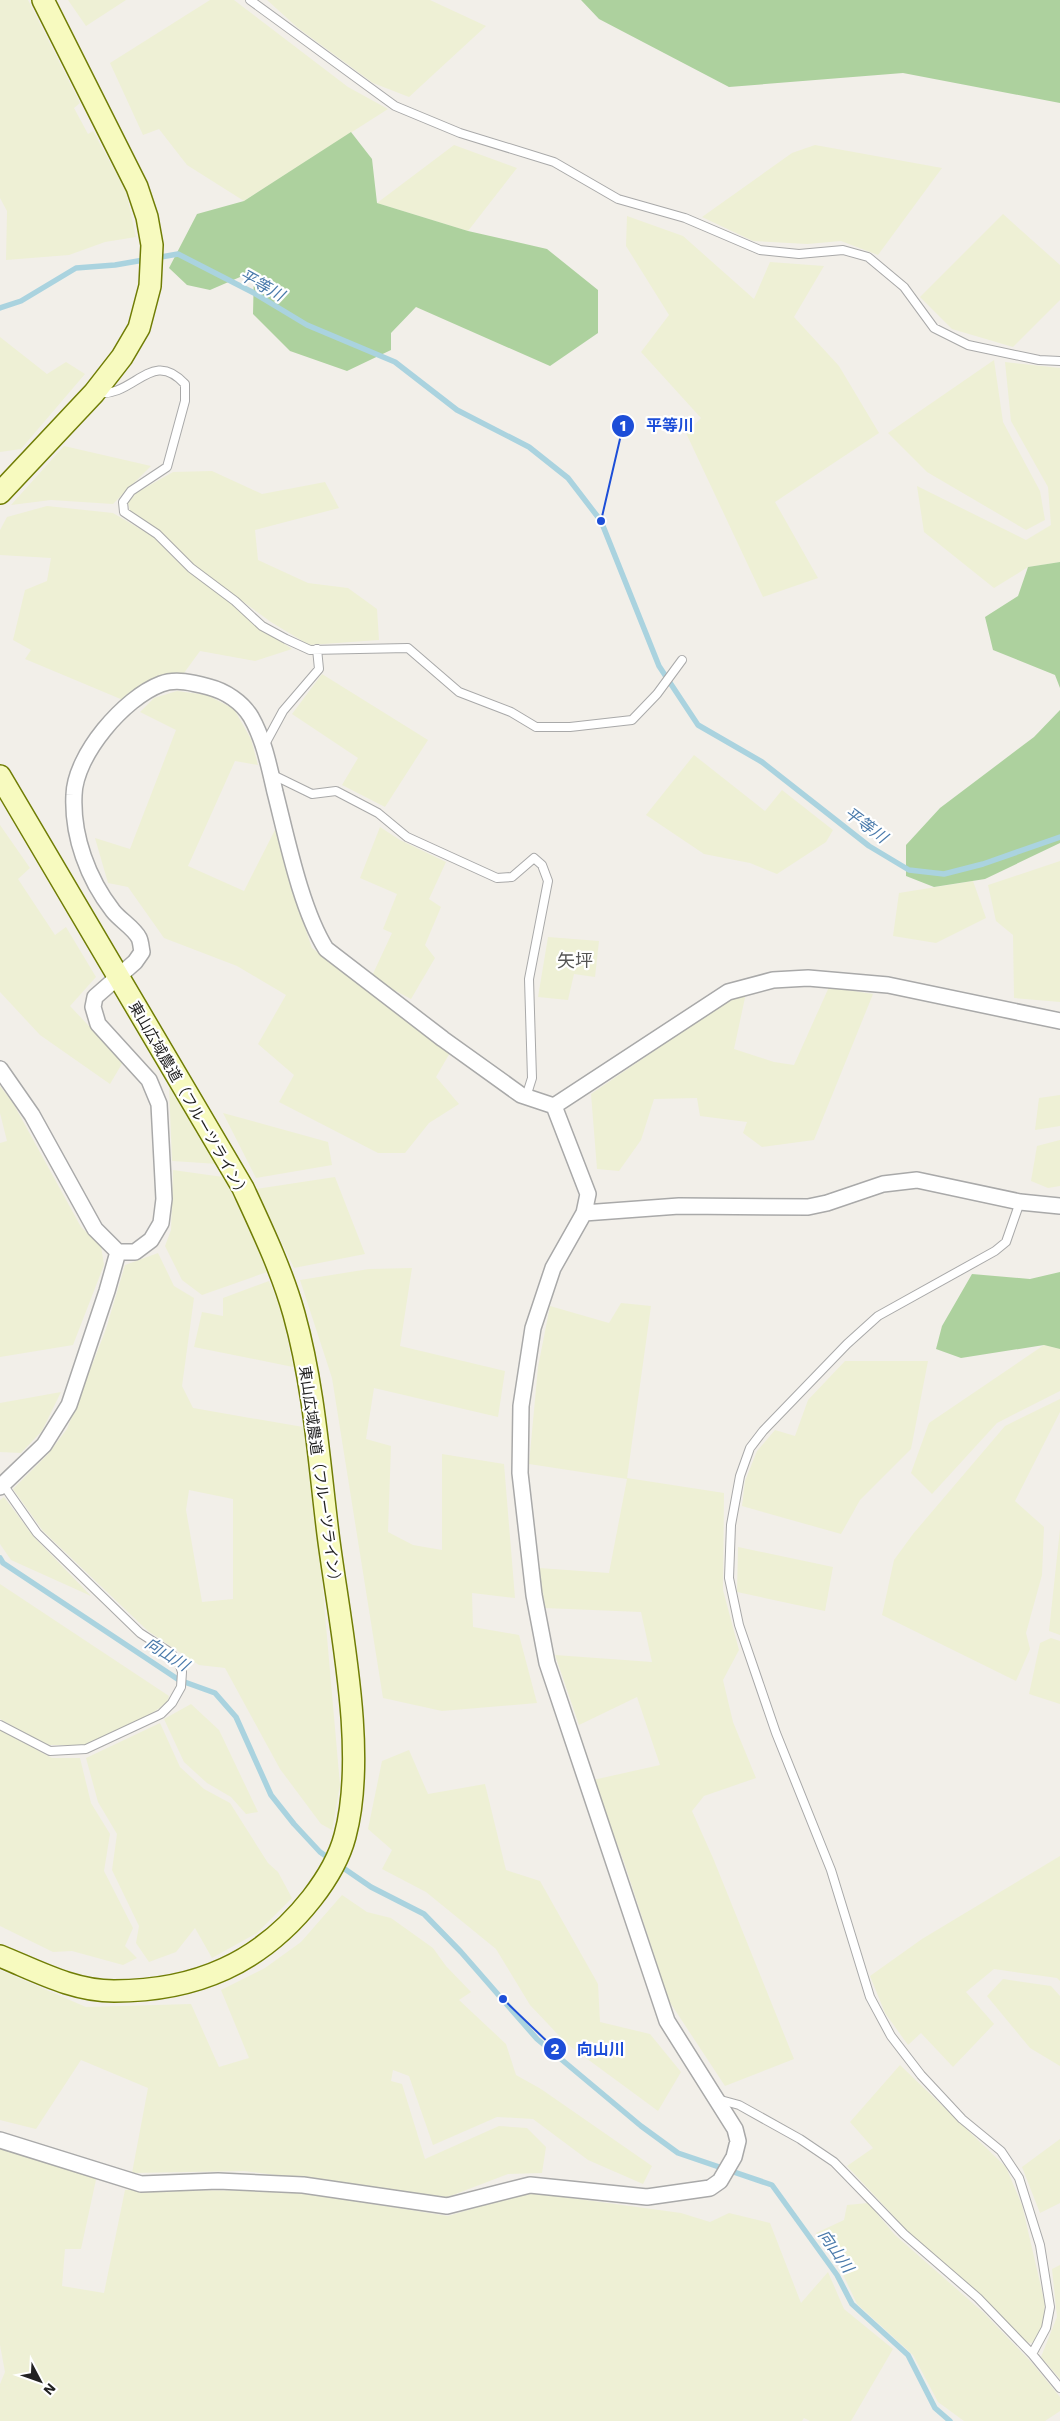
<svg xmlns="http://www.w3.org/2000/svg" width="1060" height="2421" font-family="'Work Sans','Noto Sans JP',sans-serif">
  <rect width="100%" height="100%" fill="#f2efe9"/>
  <!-- farmland -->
  <path fill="#eef0d5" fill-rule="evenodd" d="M0,0H28L80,103L74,108L88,134L93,131L126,191L136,237L105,242L69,255L6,260L7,211L0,198Z
    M68,0H126L86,26Z
    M210,0H234L348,87L388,109L244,201L187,165L159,129L143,135L110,63Z
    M267,0H430L486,26L409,97L373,83L298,28Z
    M454,145L517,168L468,231L377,203Z
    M815,145L942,168L878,255L841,241L807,244L753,241L702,217L792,153Z
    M1003,214L1060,265V300L1013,347L952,329L920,297Z
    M627,216L683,236L754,299L770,262L824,266L794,317L839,366L879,433L775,502L818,578L763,597L686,433L701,418L641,352L669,315L626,246Z
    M0,337L47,374L66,362L85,374L21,449L0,452Z
    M994,360L1003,422L1040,491L1045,520L1026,530L927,472L888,433Z
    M1005,362L1060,368V562L1028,567L994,588L924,532L917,486L1026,540L1051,525L1048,487L1011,421Z
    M64,446L151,466L113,504L51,500L11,505Z
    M212,471L262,494L325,482L339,508L255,530L258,560L308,583L348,588L377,609L379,640L309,645L271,622L194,566L162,533L131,514L128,503L136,493L173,472Z
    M47,506L113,513L154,537L174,558L228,600L257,625L292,649L255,661L200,651L184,673L156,678L123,700L25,659L31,650L13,640L25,590L47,581L51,558L0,555V530L7,517Z
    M322,674L428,740L385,807L342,785L358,758L292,714Z
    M177,691L207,695L234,709L251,739L258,765L235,761L188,866L244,891L277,826L296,901L312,948L451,1051L436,1077L459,1104L429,1123L405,1153H378L279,1102L294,1075L258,1044L286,995L237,966L164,938L128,887L108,883L95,838L130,849L176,730L140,712L154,698Z
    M694,755L765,811L782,790L833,830L826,842L777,874L750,863L704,854L646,815Z
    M0,825L30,868L18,879L55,935L66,927L96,977L70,1006L123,1062L110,1084L40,1035L0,992Z
    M380,827L400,840L446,862L429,899L441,907L425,945L435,958L411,999L371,978L392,933L383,929L397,894L360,878Z
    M1060,861V1002L1014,998L1013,935L996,921L988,885Z
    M973,881L986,918L936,943L893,936L899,893Z
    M548,937L599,941L595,977L574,974L568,1000L538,997Z
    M829,987L873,994L814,1140L762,1147L743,1133L747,1122L700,1116L697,1098L654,1099L641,1140L619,1171L597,1169L591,1094L727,1001L746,993L734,1049L774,1062L794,1065Z
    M0,1086L13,1103L81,1227L101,1246L104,1265L73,1345L0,1357V1143L7,1141L0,1113Z
    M169,1087L219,1164L172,1161Z
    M1060,1095V1126L1035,1130L1039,1098Z
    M223,1113L328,1142L332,1165L256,1178Z
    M1060,1140V1186L1048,1188L1031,1181L1037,1146Z
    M173,1170L223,1177L252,1231L267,1272L202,1295L182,1280L165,1246L171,1230Z
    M335,1177L365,1254L294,1268L256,1189Z
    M158,1253L174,1286L194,1298L182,1386L193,1408L303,1427L316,1512L340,1785L332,1830L321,1824L280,1769L225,1668L199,1665L148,1631L43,1531L13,1489L48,1454L67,1429L106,1329L125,1265ZM189,1490L233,1499V1599L202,1602L186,1510Z
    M412,1268L400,1346L505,1371L498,1417L374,1388L366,1439L391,1446L388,1532L413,1545L442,1550V1454L504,1464L515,1598L472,1593L473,1627L519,1635L537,1703L442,1711L383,1698L332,1378L300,1280L369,1269Z
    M269,1281L289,1329L285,1328L293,1367L194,1347L202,1312L223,1316V1298Z
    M621,1303L651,1306L627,1478L724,1493L723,1590L739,1650L723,1680L733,1722L756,1778L704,1796L692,1811L713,1858L794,2059L725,2086L669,2001L625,1865L593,1780L660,1765L637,1697L579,1725L555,1655L652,1662L641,1612L544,1608L539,1568L609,1573L627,1479L529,1464L538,1367L550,1306L609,1323Z
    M1044,1345L1060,1349V1391L997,1423L932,1494L911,1473L929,1423Z
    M845,1361H928L911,1449L860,1500L841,1534L742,1506L745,1481L757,1451L775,1430L795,1436L808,1400Z
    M61,1392L42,1431L21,1453L0,1452V1403Z
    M1060,1399V1412L1015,1501L1044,1527L1042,1575L1026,1633L1030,1649L1016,1681L882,1615L894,1560L913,1534L1005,1426Z
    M4,1497L34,1537L91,1596L11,1560L0,1544V1500Z
    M1060,1529V1635L1049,1631Z
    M738,1547L833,1567L825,1611L737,1592Z
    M0,1584L169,1696L167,1703L139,1722L88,1745H47L0,1719Z
    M1051,1638L1060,1641V1704L1029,1694L1040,1643Z
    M191,1704L219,1730L258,1812L246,1814L231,1797L207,1783L184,1762L164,1719Z
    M160,1723L180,1767L204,1789L230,1803L268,1863L278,1872L292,1898L257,1933L212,1958L195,1928L176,1952L149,1962L136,1943L139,1926L112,1870L117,1834L98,1802L86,1758Z
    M0,1730L52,1758H80L91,1803L110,1834L104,1871L133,1928L125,1946L137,1958L123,1965L72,1951L53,1952L0,1926Z
    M409,1750L428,1794L485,1784L506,1870L540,1881L598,1984L600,2022L650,2034L681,2072L658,2111L567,2044L530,2005L496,1949L426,1892L382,1869L392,1850L368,1829L382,1761Z
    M1060,1856V1981L1057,1978L994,1969L966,1992L994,2024L953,2067L921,2033L908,2045L885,2013L870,1976L922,1939Z
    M342,1895L367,1912L391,1918L433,1948L446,1966L471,1992L459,2000L506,2044L516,2075L541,2089L652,2166L643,2184L588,2160L533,2119L497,2117L433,2145L409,2076L393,2070L391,2081L402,2084L425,2159L499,2126L527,2128L546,2147L542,2173L508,2174L440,2200L341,2183L244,2171L132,2173L148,2088L81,2060L36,2129L0,2120V1970L86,2007L191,2004L219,2067L249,2058L221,1990L265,1968L301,1942Z
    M1003,1979L1051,1986L1060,1996V2066L1030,2048L987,1996Z
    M900,2065L1006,2167L1022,2205L1045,2304L1043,2326L1033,2343L1024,2342L980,2295L915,2239L847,2166L873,2148L850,2122Z
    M0,2132L32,2142L97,2175L81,2249H65L62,2286L104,2293L125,2190L291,2191L448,2216L527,2192L681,2213L710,2222L729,2213L770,2223L801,2303L828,2272L844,2309L893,2349L851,2421H810L804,2418L802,2421H0V2384L5,2372L0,2345Z
    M1060,2139V2203L1040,2213L1022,2167Z
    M868,2203L895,2235L984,2313L1033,2364L1060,2397V2411L1045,2421H964L938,2402L913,2355L857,2304L836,2260L816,2233L844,2220L847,2205Z
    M1060,2265V2379L1041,2357L1057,2317L1052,2269Z"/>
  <!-- forest -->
  <path fill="#add19e" d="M581,0H1060V103L903,73L729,87L599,19Z
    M351,132L372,159L377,203L468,231L547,249L598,290V333L550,366L416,307L391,333V350L347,371L290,351L253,314L254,271L210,290L187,285L169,268L197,214L244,201Z
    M1060,562V688L1055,675L993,650L985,617L1018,596L1028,567Z
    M1060,710V843L985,879L934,887L906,876V845L940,808L1034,737Z
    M1060,1272V1349L1044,1345L961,1358L936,1349L942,1326L972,1274L1030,1279Z"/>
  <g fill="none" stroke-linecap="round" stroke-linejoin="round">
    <!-- stream -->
    <path stroke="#aad3df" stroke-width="5.5" d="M0,308L21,301L76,268L115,265L178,254L254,293L307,325L395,362L457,410L529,447L568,478L601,521L659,666L698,725L762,762L869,846L909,870L944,874L983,864L1060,837
      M0,1558L3,1563L179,1680L215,1693L236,1717L271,1795L294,1824L320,1852L371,1887L424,1914L461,1952L537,2039L641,2126L678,2153L772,2185L837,2275L852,2304L908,2355L935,2408L950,2421"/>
    <!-- lane casing -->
    <g stroke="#a9a9a9" stroke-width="10">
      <path id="lane" d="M250,0L395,106L460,133L554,162L618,199L685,218L760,250L799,254L843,250L868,257L904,287L934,328L968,345L1039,360L1060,361
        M96,393C135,398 151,347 185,384V401L167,467L131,491L123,502L124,512L157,534L191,568L235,601L262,626L286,639L310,650L408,648L459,692L511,712L536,727H570L632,720L657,694L682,660
        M264,746L283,711L319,669L317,649
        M271,774L312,794L336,791L378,813L407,837L497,878L512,877L534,858L542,865L548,881L529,979L532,1078L526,1097
        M1020,1202L1006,1242L995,1251L878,1316L847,1344L763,1431L750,1448L740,1476L731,1525L729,1578L739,1625L776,1733L831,1870L870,1997L891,2036L921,2075L962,2119L1001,2151L1019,2178L1040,2245L1050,2307L1046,2328L1032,2354
        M0,1725L50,1751L86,1749L161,1714L172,1703L181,1687L182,1672L179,1663L171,1653L140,1633L37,1533L2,1483
        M717,2099L739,2105L800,2139L834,2162L904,2234L978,2298L1032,2354L1060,2388"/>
    </g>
    <!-- street casing -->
    <g stroke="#a9a9a9" stroke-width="18">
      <path id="street" d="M0,1069L32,1115L95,1229L118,1252H135L151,1240L161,1223L164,1199L159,1104L149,1080L98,1024L93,1007L95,997L135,962L142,952C141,948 141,942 139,938C134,928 120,920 113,911C88,879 72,836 74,795C75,755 124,698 161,684C176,678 194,683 209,687C225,691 242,702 251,717C264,740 269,766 275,792C287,839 301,909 326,949L443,1039L521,1095L554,1106L728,992L773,980L808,978L888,985L1060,1021
        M584,1213L679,1206L808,1207L827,1203L883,1184L917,1180L1020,1202L1060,1206
        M0,1487L44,1445L69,1405L107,1291L118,1252
        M0,2140L141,2184L218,2181L303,2185L447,2206L530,2185L647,2197L710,2188L720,2181L734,2157L738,2141L735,2129L667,2021L547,1663L534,1595L520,1473L521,1406L533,1328L553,1268L584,1213L588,1194L554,1106"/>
    </g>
    <!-- secondary casing -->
    <g stroke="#707d05" stroke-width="24">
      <path id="secondary" d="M0,493L94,393L122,357L139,328L150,286L152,245L147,217L137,187L43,0
        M0,776L243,1188C262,1229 282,1271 294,1314C314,1386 319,1461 328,1534C339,1622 368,1751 345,1836C339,1859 326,1880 312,1898C261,1963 196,1991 114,1991C73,1991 37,1971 0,1956"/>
    </g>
    <!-- lane -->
    <use href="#lane" stroke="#fff" stroke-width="8"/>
    <!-- street -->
    <use href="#street" stroke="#fff" stroke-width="15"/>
    <!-- secondary -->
    <use href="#secondary" stroke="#f7fabf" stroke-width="21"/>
  </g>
  <g text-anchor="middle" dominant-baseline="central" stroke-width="4.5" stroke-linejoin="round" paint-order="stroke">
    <!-- street labels -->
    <g font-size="15" fill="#222" stroke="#fff">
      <text transform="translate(189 1100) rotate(60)">東山広域農道（フルーツライン）</text>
      <text transform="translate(320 1477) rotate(82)">東山広域農道（フルーツライン）</text>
    </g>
    <!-- water labels -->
    <g font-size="16" font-style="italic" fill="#4a7aab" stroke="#fff">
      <text transform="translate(262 285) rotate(29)">平等川</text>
      <text transform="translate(866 825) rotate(36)">平等川</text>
      <text transform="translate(167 1654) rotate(32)">向山川</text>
      <text transform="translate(836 2251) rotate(55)">向山川</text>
    </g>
    <!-- quarter labels -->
    <g font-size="18" fill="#555" stroke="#fff">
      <text x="575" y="960">矢坪</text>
    </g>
  </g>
  <!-- callouts -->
  <path fill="none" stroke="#1d4ed8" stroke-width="2" d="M601 521L623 426M503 1999L555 2049"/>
  <g fill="#1d4ed8" stroke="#fff" stroke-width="2">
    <circle cx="601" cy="521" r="5"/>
    <circle cx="503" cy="1999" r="5"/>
    <circle cx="623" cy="426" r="12"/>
    <circle cx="555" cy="2049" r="12"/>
  </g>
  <g font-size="15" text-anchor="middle" font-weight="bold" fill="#fff">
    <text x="623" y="431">1</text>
    <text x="555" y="2054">2</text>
  </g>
  <g font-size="16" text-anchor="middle" font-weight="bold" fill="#1d4ed8" stroke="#fff" stroke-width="4.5" stroke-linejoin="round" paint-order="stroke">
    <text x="670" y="431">平等川</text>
    <text x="601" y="2055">向山川</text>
  </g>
  <!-- north arrow -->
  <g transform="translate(40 2381) rotate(131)" stroke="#ffffff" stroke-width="4" paint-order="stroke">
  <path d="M0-4L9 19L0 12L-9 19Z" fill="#222222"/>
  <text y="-8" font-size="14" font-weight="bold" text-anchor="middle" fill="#222222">N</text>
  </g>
</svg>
